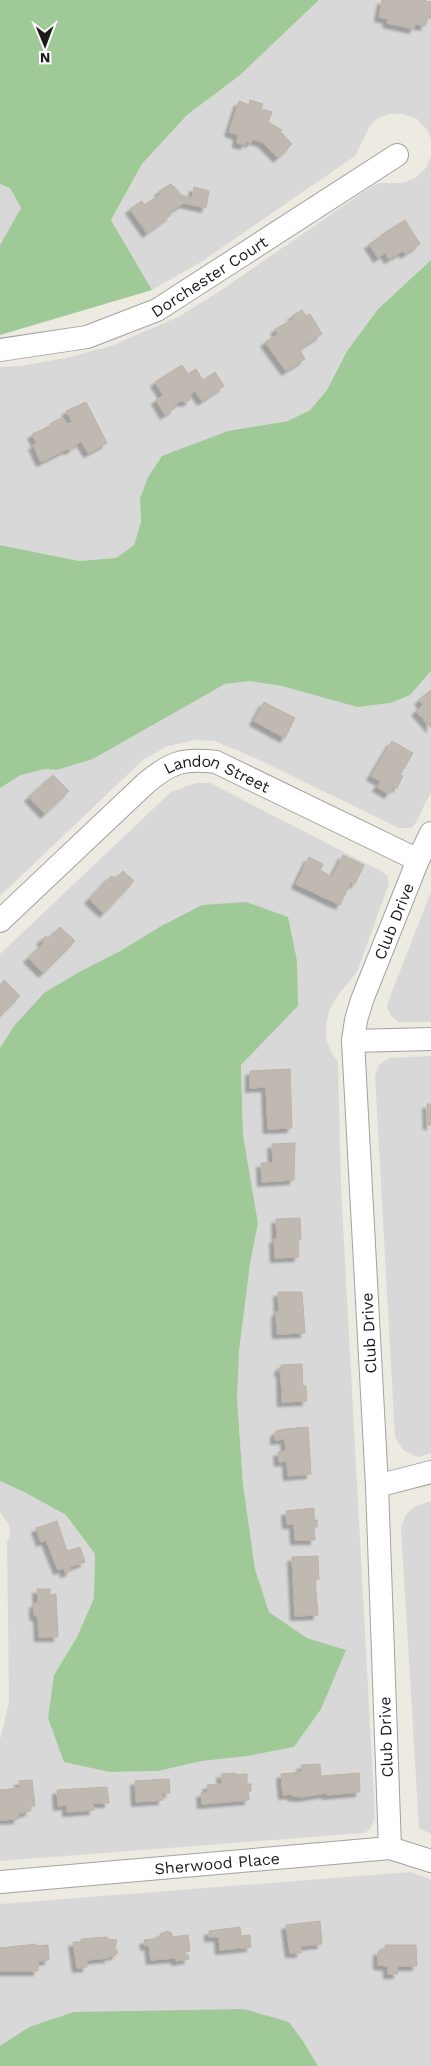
<svg xmlns="http://www.w3.org/2000/svg" width="431" height="2066" font-family="'Work Sans',sans-serif">
  <defs>
    <filter id="shadow"><feDropShadow dx="-4.5" dy="4.5" stdDeviation="1" flood-color="#0004"/></filter>
  </defs>
  <rect width="100%" height="100%" fill="#eceae1"/>
  <!-- residential -->
  <path fill="#d9d8d8" d="M319,0H431V140L428,131L417,119L403,114H389L377,119L370,126L355,156L201,262L152,290L111,220L142,164L187,115L239,76Z
    M431,144V260L378,309L347,351L327,390L310,410L288,421L228,431L140,499L141,522L134,545L116,558L79,561L0,545V367L20,366L66,358L111,346L178,317L220,291L372,186L381,183H403L415,178L426,168L431,156Z
    M0,184L10,188L21,208L0,245Z
    M431,671V792L415,824L411,828H399L255,758L215,741L196,740L168,746L144,759L0,896V788L21,775L45,769L57,770L93,759L225,684L249,681L282,686L357,707L410,695Z
    M196,783H210L383,872L387,875L389,884L357,972L338,995L329,1010L326,1027V1038L330,1050L338,1062L341,1187L375,1818L370,1829L364,1833L0,1861V1740L9,1702L7,1543L10,1534L9,1525L0,1512V1481L24,1492L66,1515L95,1554L94,1598L77,1637L54,1675L110,1772L158,1771L202,1761L248,1756L293,1747L346,1650L307,1638L269,1612L255,1569L243,1484L237,1397L238,1351L250,1264L258,1223L243,1135L241,1065L298,1006L202,905L161,926L122,950L81,971L0,1048V954L171,792Z
    M431,892V1022H398L392,1017L387,1008L388,1002Z
    M431,1056V1453L418,1457L403,1450L395,1437L375,1076L379,1065L389,1058Z
    M431,1501V1834L419,1828L401,1528L405,1516L410,1510L416,1506Z
    M411,1872L431,1880V2066H318L303,2041L289,2022L29,2027L0,2046V1904Z"/>
  <!-- forest -->
  <path fill="#a0c998" d="M0,0H319L239,76L187,115L142,164L111,220L152,290L0,335V245L21,208L10,188L0,184Z
    M431,260V671L410,695L390,703L357,707L282,686L249,681L225,684L93,759L57,770L45,769L21,775L0,788V545L79,561L116,558L134,545L141,522L140,499L148,477L162,456L228,431L288,421L310,410L327,390L347,351L378,309Z
    M246,902L288,917L297,961L298,1006L241,1065L243,1135L258,1223L250,1264L239,1351L237,1397L243,1484L255,1569L269,1612L307,1638L346,1650L321,1709L294,1747L248,1756L202,1761L158,1771L110,1772L64,1762L48,1718L54,1675L77,1637L94,1598L95,1554L66,1515L24,1492L0,1481V1048L14,1026L44,993L81,971L122,950L161,926L202,905Z
    M244,2009L289,2022L303,2041L318,2066H0V2046L29,2027L74,2012Z"/>
  <!-- building -->
  <path fill="#c0b9b1" stroke="#bdb2a5" filter="url(#shadow)" d="M382,0H422L431,2V19L427,17L425,26L415,24L414,29L387,23L388,19L379,17Z
    M250,100L263,104L261,109L272,112L268,122L282,130L280,131L292,144L278,158L262,142L252,139L251,143L246,141L245,145L237,143L238,135L229,132L239,101L249,105Z
    M171,184L173,187L174,186L181,195L192,198L194,187L209,191L206,208L184,203L169,212L171,215L147,233L130,209L142,201L144,205L161,194L159,191Z
    M405,220L420,244L405,254L403,251L389,259L385,253L378,258L369,244L382,236L381,235Z
    M302,310L306,316L310,314L322,334L299,349L305,359L286,371L265,342L278,334L275,329L294,319L292,316Z
    M182,365L188,374L196,369L203,380L215,372L224,386L202,401L195,391L190,395V400L186,402L181,401L173,406L175,408L165,415L156,400L163,395L155,382Z
    M86,402L107,443L88,453L81,441L70,450L67,449L41,462L33,445L37,444L32,434L51,426L50,424L59,419L63,418L67,424L72,422L66,411Z
    M431,690V728L416,711L423,705L419,700Z
    M264,702L295,718L285,738L254,721Z
    M392,741L413,753L400,775L403,776L397,788L394,786L389,794L377,787L381,781L371,776Z
    M53,775L69,791L45,814L29,797Z
    M343,855L364,865L355,884L351,882L340,905L296,884L309,857L323,864L320,870L332,877Z
    M123,871L134,881L104,913L89,899L111,876L116,878Z
    M60,927L75,941L43,973L28,958L44,943L41,940L46,936L48,939Z
    M4,980L20,996L0,1016V985Z
    M290,1069L292,1128L268,1129L266,1087L250,1088V1071Z
    M427,1104H431V1125H428Z
    M295,1143L294,1180L262,1182L261,1163H273L272,1144Z
    M300,1218L301,1240H298L299,1257L275,1258L274,1239H277L276,1219Z
    M278,1292H302L305,1333L277,1334L276,1312H279Z
    M302,1364L303,1386H306L307,1401L282,1402L281,1372H279V1368H281V1365Z
    M308,1427L311,1474L288,1476L287,1461L279,1462L278,1452L286,1451L285,1439L275,1440V1433L276,1431L285,1429Z
    M314,1508V1520H317V1527H314L315,1540H295L294,1524H287L286,1511Z
    M57,1521L67,1551L80,1547L85,1562L70,1567L71,1571L65,1573L64,1568L58,1570L46,1540L41,1542L36,1528Z
    M318,1556L319,1579H315L318,1615L295,1616L292,1557Z
    M37,1589H50V1595L56,1594L58,1637H39L38,1617L34,1615V1604L38,1602Z
    M320,1764L321,1776L359,1773L360,1792L327,1795L326,1793L302,1797L292,1796V1794L283,1795L281,1774L302,1772L301,1765Z
    M236,1773V1775L247,1774V1784H251V1791H248L249,1800L202,1804L201,1793L208,1792L207,1785L222,1784L221,1774Z
    M169,1779L170,1793H162L163,1800L136,1802L135,1781Z
    M32,1780L35,1806H30V1811L18,1814V1819L0,1820V1790L20,1788L19,1781Z
    M107,1787L109,1803H93L94,1810L67,1812V1805L58,1806L57,1790Z
    M320,1921L322,1944L301,1946V1953H290L286,1925Z
    M240,1927L241,1936L250,1935L251,1947L220,1950L219,1937H209V1931Z
    M167,1931L172,1933V1937L188,1935L190,1951L184,1952L185,1955H188L189,1959L176,1961L175,1958L151,1960L149,1945L145,1946L144,1940L161,1938L160,1934Z
    M107,1937V1939L117,1940L115,1947L118,1953H116V1955L108,1956L109,1958L87,1960V1967L77,1968L73,1942H81V1939Z
    M36,1944V1946L48,1945L49,1960L38,1961V1971H0V1948Z
    M385,1945H416L417,1966H397L398,1974H388V1966L378,1965V1951H385Z"/>
  <g fill="none" stroke-linecap="round" stroke-linejoin="round">
    <!-- minor casing -->
    <g stroke="#a2a2a2" stroke-width="24">
      <g id="minor">
        <path id="s1" d="M0,350L87,337L157,310L397,155"/>
        <path id="s2" d="M0,921L146,783C171,762 184,758 216,762L418,860"/>
        <path d="M353,1041L431,1039"/>
        <path d="M377,1486L431,1472"/>
        <path id="s3" d="M390,1848L377,1486L353,1041L356,1020L362,1000L418,860L431,833"/>
        <path id="s4" d="M0,1882L390,1848L431,1861"/>
      </g>
    </g>
    <!-- minor -->
    <use href="#minor" stroke="#fff" stroke-width="22"/>
  </g>
  <g text-anchor="middle" dominant-baseline="central" stroke-width="4" stroke-linejoin="round" paint-order="stroke">
    <!-- street labels -->
    <g font-size="16" fill="#1b1b1b" stroke="#fff">
      <text stroke="none"><textPath href="#s1" startOffset="225">Dorchester Court</textPath></text>
      <text stroke="none"><textPath href="#s2" startOffset="280">Landon Street</textPath></text>
      <text stroke="none"><textPath href="#s3" startOffset="935">Club Drive</textPath></text>
      <text transform="translate(369 1333) rotate(-93)">Club Drive</text>
      <text transform="translate(386 1737) rotate(-92)">Club Drive</text>
      <text stroke="none"><textPath href="#s4" startOffset="218">Sherwood Place</textPath></text>
    </g>
  </g>
  <!-- north arrow -->
  <g transform="translate(45 45) rotate(179)" stroke="#ffffff" stroke-width="4" paint-order="stroke">
  <path d="M0-4L9 19L0 12L-9 19Z" fill="#1b1b1b"/>
  <text y="-8" font-size="14" font-weight="bold" text-anchor="middle" fill="#1b1b1b">N</text>
  </g>
</svg>
